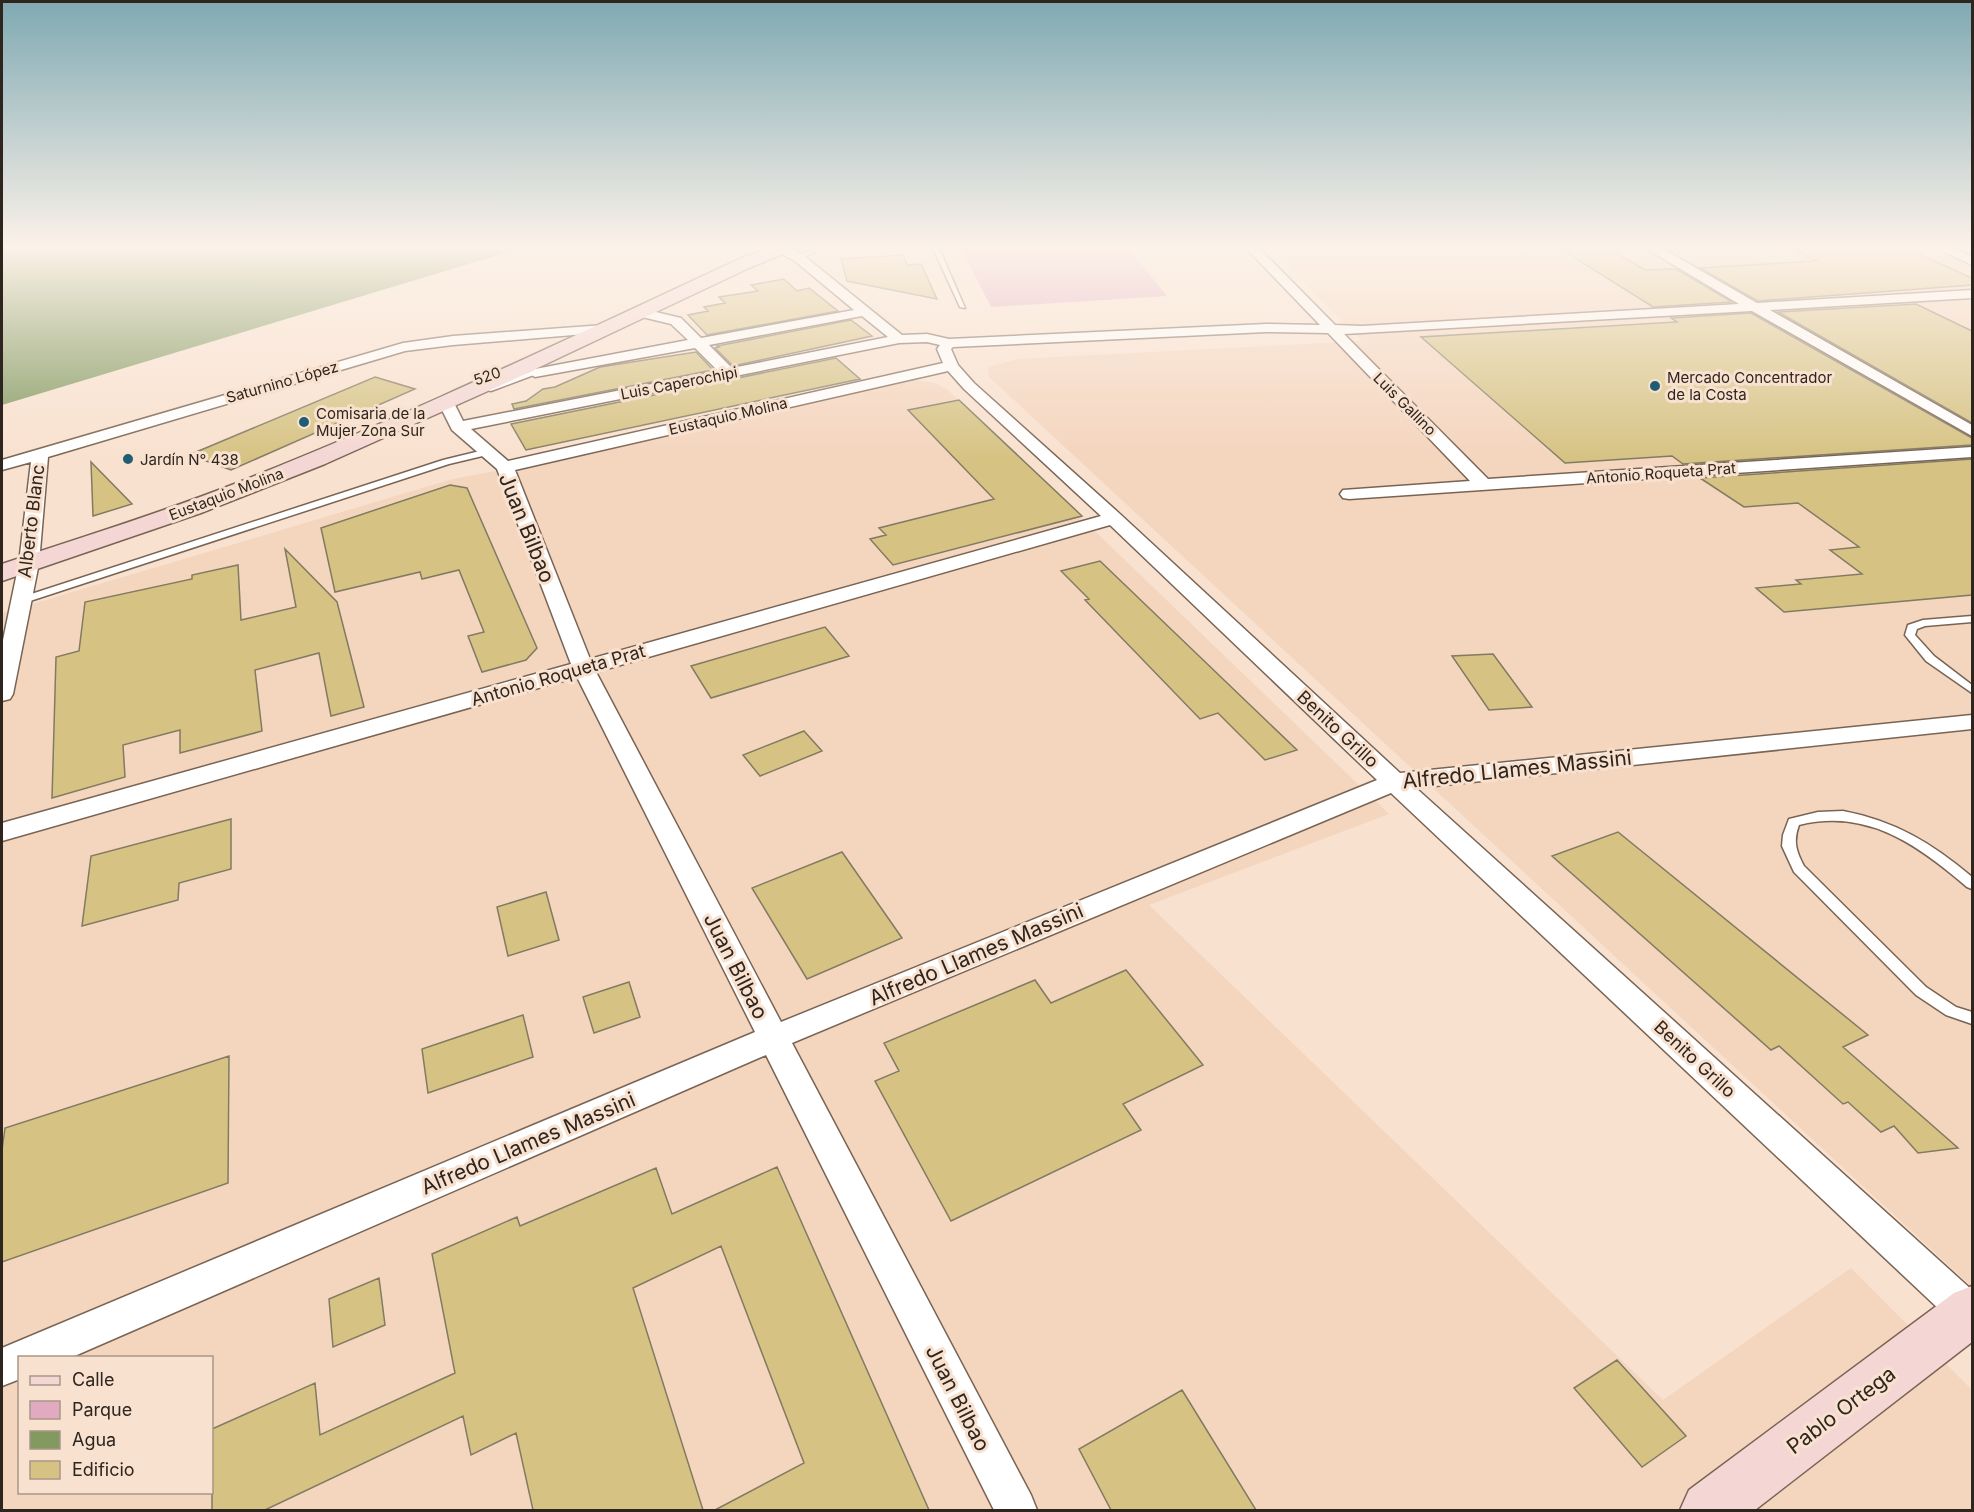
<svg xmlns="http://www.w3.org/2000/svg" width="1974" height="1512" font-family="Inter,sans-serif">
  <rect width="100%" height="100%" fill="#f9e1cf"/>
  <!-- built -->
  <path fill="#f4d5be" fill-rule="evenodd" d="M1268,246H1972V1287L989,377L988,367L1018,359L1362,341Z
    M916,380L935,383L948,390L1389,814L1149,905L1663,1400L1851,1268L1972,1390V1510H2V613L453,479L538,463ZM20,1358H212V1492H20Z"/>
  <!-- green -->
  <path fill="#e1aac1" d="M960,246H1126L1167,296L991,307Z"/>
  <!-- water -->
  <path fill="#829960" d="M2,246H528L2,405Z"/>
  <!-- building -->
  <path fill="#d6c384" stroke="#827a62" stroke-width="1.5" d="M1556,246H1604L1645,270L1676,269L1732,302L1653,307Z
    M1864,246H1900L1972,278V285L1758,301L1700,268L1817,261L1794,250Z
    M903,255L907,265L921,264L937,299L847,281L841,259Z
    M784,279L797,291L809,288L838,311L707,335L688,315L708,311L704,307L725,303L719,297L758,291L751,285Z
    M1916,304L1972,331V423L1778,312Z
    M1751,313L1972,438V445L1683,464L1672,456L1565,463L1421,337L1677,322L1671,318Z
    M851,320L872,336L733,366L715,348L719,347L717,346Z
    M696,352L713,370L514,409L512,404L526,401L543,389L555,387L600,367Z
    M836,358L860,379L526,450L511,424Z
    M375,377L415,389L231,470L189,455Z
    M959,400L1082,516L893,565L870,539L886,535L879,528L994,499L908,410Z
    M1972,459V595L1784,612L1756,588L1801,584L1796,580L1862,574L1830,550L1859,547L1798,503L1744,507L1700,478Z
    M91,462L132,504L93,516Z
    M450,485L467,488L537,648L526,660L482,672L468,636L484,632L459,570L422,579L420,572L335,592L321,528Z
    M285,549L337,602L364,707L331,716L319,653L255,670L262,731L180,753V730L123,745L125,777L52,798L56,657L79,651L85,602L192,579V575L238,565L241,620L296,607Z
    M1100,561L1249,704L1297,750L1265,760L1218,713L1200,719L1085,600L1089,599L1061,571Z
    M825,627L849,656L711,698L691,666Z
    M1493,654L1532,707L1489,710L1452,656Z
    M804,731L822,751L760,776L743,755Z
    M231,819V869L179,883L178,900L82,926L91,856Z
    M1618,832L1868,1035L1843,1047L1958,1148L1918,1153L1894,1126L1881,1132L1848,1102L1843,1104L1779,1046L1771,1050L1552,856Z
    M842,852L902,938L807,979L752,888Z
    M546,892L559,940L508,956L497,907Z
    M1126,970L1203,1065L1123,1104L1141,1130L951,1221L875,1081L899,1071L884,1043L1035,980L1051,1003Z
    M629,982L640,1017L594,1033L583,997Z
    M523,1015L533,1057L428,1093L422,1049Z
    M229,1056L228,1183L2,1262V1150L5,1128Z
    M777,1167L929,1510H715L804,1463L721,1246L633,1288L703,1510H533L516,1433L471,1455L463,1416L265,1510H212V1429L315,1383L320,1435L455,1373L432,1254L517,1217L520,1226L656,1168L672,1214Z
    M379,1278L385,1325L333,1347L329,1299Z
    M1617,1360L1686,1436L1642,1467L1574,1388Z
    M1182,1390L1256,1510H1111L1079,1449Z"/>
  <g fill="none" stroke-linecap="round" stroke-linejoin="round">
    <!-- lane casing -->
    <g stroke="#796454" stroke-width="3">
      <path id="lane" d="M817,246H825L801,259L796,258Z
        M932,246H938L965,308L960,307Z
        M532,371L539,373L491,391L484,389Z
        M488,449L492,452L491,454L449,464L24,603H16L15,601L16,599L443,460Z
        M1972,616V622L1925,626L1917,629L1915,635L1934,656L1972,685V693L1926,661L1905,635L1908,625L1923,620Z
        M1843,811C1895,821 1932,843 1972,877V889L1967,887C1918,845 1867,808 1799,825C1793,841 1796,851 1804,866L1926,987L1956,1007L1972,1012V1024L1946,1015L1916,995L1794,872L1782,846L1783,835L1789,819L1818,812Z"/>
    </g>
    <!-- street casing -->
    <g stroke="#796454" stroke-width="3">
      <path id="street" d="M778,246H786L803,255L902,335L927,334L949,339L1266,324L1320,325L1244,246H1257L1335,325L1362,326L1739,304L1642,246H1658L1757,303L1972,290V298L1770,310L1972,425V436L1752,311L1344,334L1488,479L1972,447V457L1349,499L1343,498L1340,494L1343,490L1470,481L1328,333L1266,332L953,347L951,349L958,365L974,383L1120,514L1400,773L1972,715V729L1416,788L1972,1290V1333L1959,1328L1391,793L792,1043L1031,1495L1037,1510H994L766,1055L70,1358H20V1379L2,1386V1348L755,1032L577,677L2,841V823L571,664L497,469L452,430L439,404L441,401H453L463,421L718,371L695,348L535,377L528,373L535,369L688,340L671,324L634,315L632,312L639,308L681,318L701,338L854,310L795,261L778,252ZM862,316L888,337L732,368L709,345ZM927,342L940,345L937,349L943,363L508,461L471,429L899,343ZM948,371L964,389L1101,516L590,659L515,470ZM1110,525L1377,780L781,1022L596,672Z
        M1932,246H1949L1972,257V265Z
        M604,325L611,329L609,332L453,345L405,351L48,457L39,563L13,694L10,699L2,701V645L19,563L31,462L2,470V460L403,343L453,336Z"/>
    </g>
    <!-- secondary casing -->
    <g stroke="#796454" stroke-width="3">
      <path id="secondary" d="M773,246H797L795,249L749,268L508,382L325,464L201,513L2,581V564C73,540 145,518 216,491C393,423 565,340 737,260Z
        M1972,1286V1342L1755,1510H1680L1689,1490L1954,1293Z"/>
    </g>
    <!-- lane -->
    <use href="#lane" fill="#fff" fill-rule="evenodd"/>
    <!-- street -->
    <use href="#street" fill="#fff" fill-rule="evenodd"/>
    <!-- secondary -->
    <use href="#secondary" fill="#f4d7d5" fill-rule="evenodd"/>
  </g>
  <!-- sky -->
  <linearGradient id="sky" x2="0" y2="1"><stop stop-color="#7fa9b2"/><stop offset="0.54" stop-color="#fcf2e9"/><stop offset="1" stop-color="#fcf2e9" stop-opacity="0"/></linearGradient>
  <rect width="1974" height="458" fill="url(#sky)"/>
  <!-- markers -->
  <g fill="#205d75" stroke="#f9e1cf" stroke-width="2">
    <circle cx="1655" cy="386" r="6"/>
    <circle cx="304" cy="422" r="6"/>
    <circle cx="128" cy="459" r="6"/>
  </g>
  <g text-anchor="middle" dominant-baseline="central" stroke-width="6" stroke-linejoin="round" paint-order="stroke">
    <!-- far-street labels -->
    <g font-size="15" fill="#2e251e" stroke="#f9e1cf">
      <text transform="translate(487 376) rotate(-19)">520</text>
      <text transform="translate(282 382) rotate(-16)">Saturnino López</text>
      <text transform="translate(679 383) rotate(-11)">Luis Caperochipi</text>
      <text transform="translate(1405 404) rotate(45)">Luis Gallino</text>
      <text transform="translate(728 416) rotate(-13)">Eustaquio Molina</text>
      <text transform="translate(1661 473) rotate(-4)">Antonio Roqueta Prat</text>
      <text transform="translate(226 494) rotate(-21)">Eustaquio Molina</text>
    </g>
    <!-- far-poi labels -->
    <g font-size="15" fill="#2e251e" stroke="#f9e1cf" text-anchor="start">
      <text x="1667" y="377">Mercado Concentrador<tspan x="1667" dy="17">de la Costa</tspan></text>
      <text x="316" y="413">Comisaria de la<tspan x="316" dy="17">Mujer Zona Sur</tspan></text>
      <text x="140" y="459">Jardín N° 438</text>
    </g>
    <!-- street labels -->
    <g font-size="18" fill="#2e251e" stroke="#f9e1cf">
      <text transform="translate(31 521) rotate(-83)">Alberto Blanc</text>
      <text transform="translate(558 675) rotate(-16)">Antonio Roqueta Prat</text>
      <text transform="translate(1338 729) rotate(43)">Benito Grillo</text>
      <text transform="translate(1695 1059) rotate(43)">Benito Grillo</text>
    </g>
    <!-- near-street labels -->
    <g font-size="21" fill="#2e251e" stroke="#f9e1cf">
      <text transform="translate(527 528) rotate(68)">Juan Bilbao</text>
      <text transform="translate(1517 769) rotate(-6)">Alfredo Llames Massini</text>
      <text transform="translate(976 954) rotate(-23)">Alfredo Llames Massini</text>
      <text transform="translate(736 966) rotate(63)">Juan Bilbao</text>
      <text transform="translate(528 1143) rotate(-23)">Alfredo Llames Massini</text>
      <text transform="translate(958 1398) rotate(63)">Juan Bilbao</text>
      <text transform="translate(1841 1410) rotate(-37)">Pablo Ortega</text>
    </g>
  </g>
  <!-- border -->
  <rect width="1974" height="1512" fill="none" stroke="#2e251e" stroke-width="6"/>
  <!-- legend -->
  <rect x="18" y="1356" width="195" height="138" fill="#f9e1cf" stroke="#a89688" stroke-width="1.5"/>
  <rect x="30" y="1376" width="30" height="9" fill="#f4d7d5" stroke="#a89688" stroke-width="1.5"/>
  <text x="72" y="1386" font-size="18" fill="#2e251e">Calle</text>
  <rect x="30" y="1401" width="30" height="18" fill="#e1aac1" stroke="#a89688" stroke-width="1.5"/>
  <text x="72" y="1416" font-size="18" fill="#2e251e">Parque</text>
  <rect x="30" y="1431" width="30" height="18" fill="#829960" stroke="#a89688" stroke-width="1.5"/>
  <text x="72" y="1446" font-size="18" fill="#2e251e">Agua</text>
  <rect x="30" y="1461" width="30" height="18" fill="#d6c384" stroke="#a89688" stroke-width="1.5"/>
  <text x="72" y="1476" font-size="18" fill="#2e251e">Edificio</text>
</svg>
